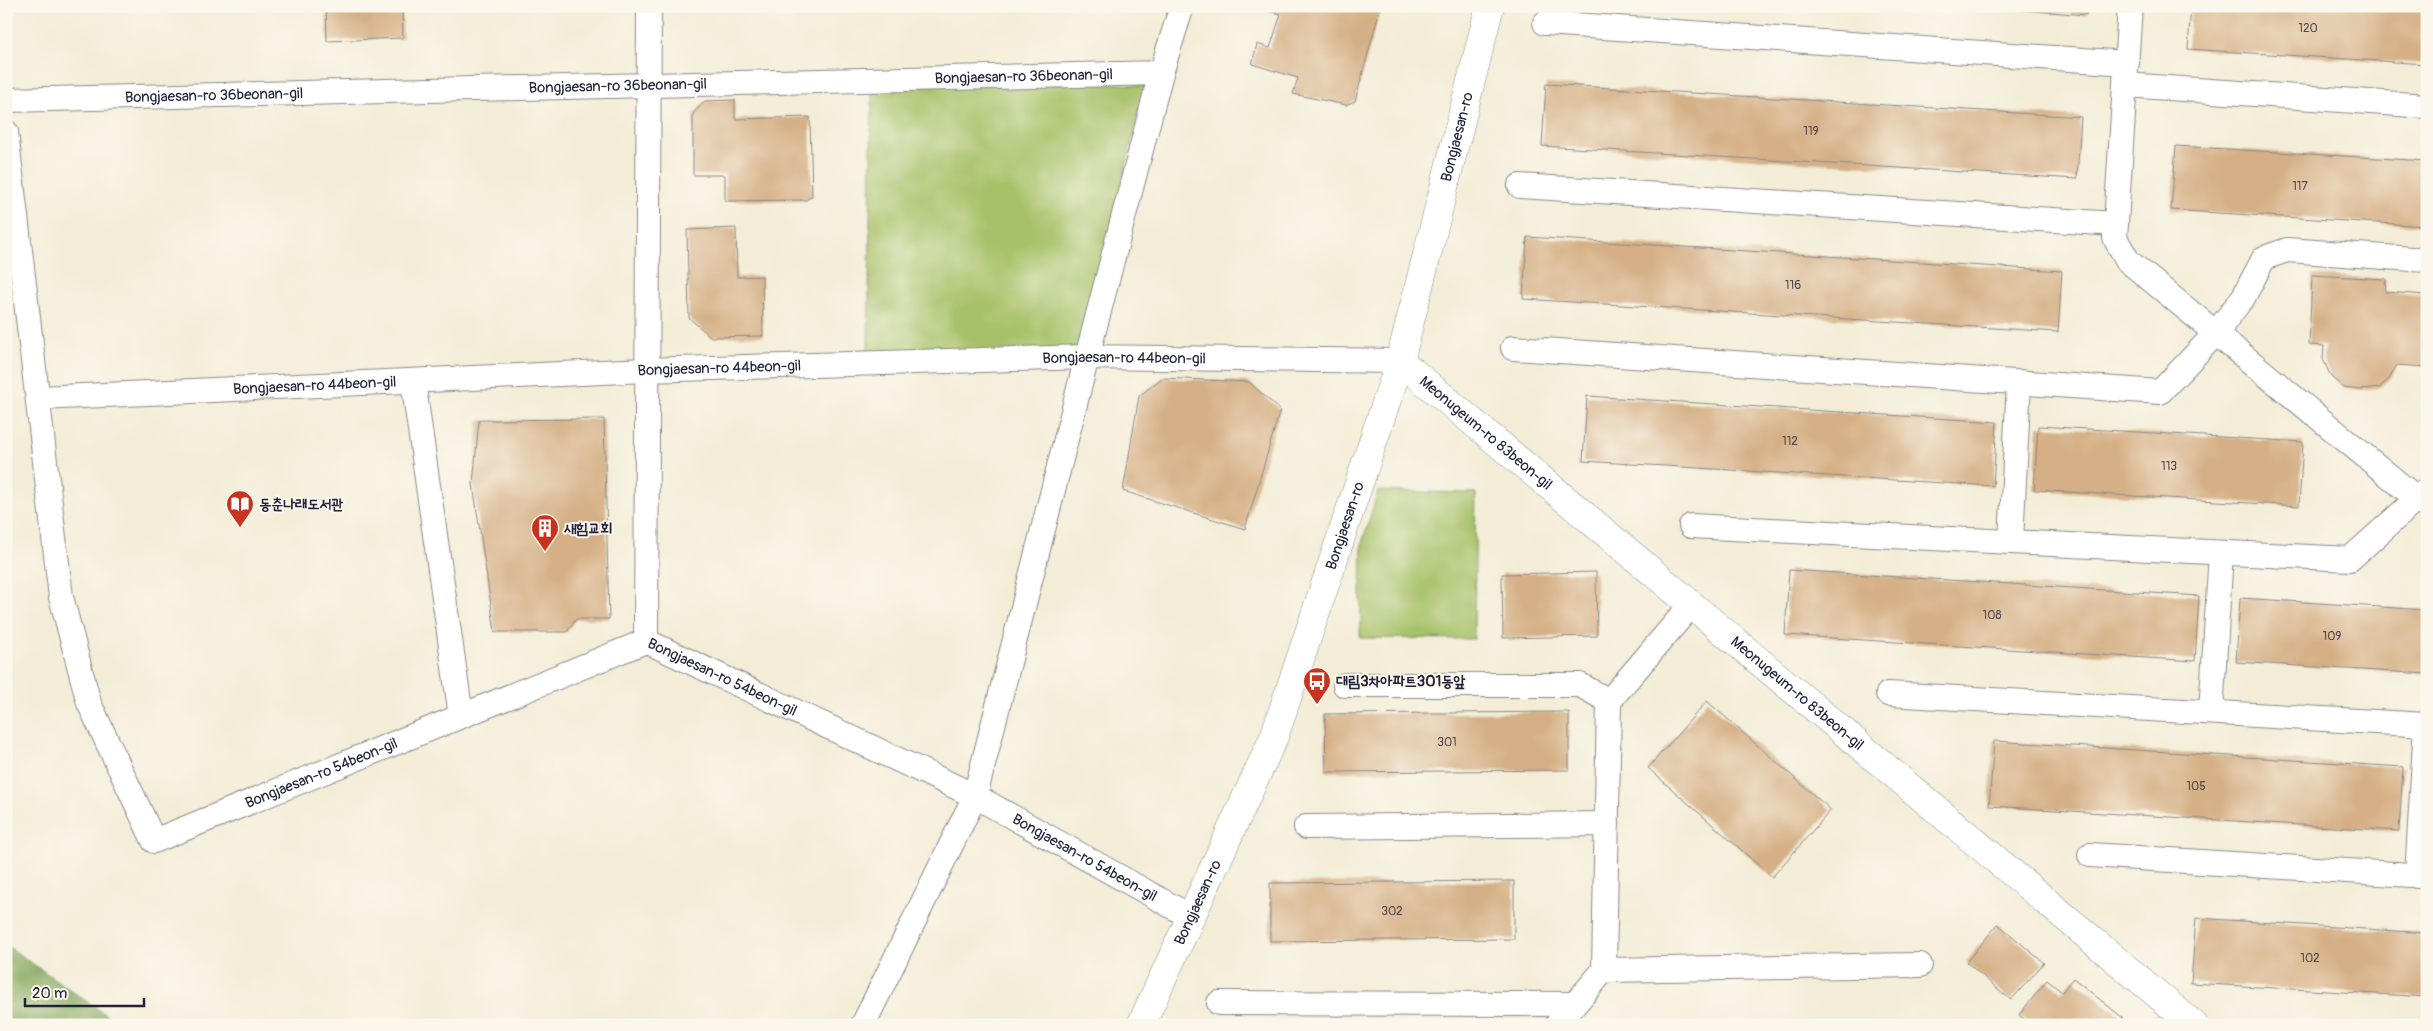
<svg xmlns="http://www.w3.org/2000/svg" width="2433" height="1031" font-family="Pangolin,'Poor Story',sans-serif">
  <rect width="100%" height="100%" fill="#fbf7ec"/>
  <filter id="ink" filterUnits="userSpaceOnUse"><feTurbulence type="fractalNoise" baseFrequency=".02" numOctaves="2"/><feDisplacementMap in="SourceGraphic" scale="10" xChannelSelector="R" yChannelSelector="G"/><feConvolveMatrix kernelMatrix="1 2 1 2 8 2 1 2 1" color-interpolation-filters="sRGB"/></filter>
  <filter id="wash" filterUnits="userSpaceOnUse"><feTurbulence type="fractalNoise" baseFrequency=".0096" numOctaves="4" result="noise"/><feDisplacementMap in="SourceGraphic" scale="20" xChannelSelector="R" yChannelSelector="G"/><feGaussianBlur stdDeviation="1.12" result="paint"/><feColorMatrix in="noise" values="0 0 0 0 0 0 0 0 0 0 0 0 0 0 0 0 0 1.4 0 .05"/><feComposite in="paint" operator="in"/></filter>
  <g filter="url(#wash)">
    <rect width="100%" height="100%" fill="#f3edd7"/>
    <!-- green -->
    <path fill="#a6c168" stroke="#647252" d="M1074,80L1145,86L1083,348L868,354L872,87Z
      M1378,491L1476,493L1474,639L1360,638L1362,543Z
      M2166,1002L2194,1025H2149Z"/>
    <!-- forest -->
    <path fill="#84a75c" stroke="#53644c" d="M6,945L112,1019L117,1025H6Z"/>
    <g id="blocks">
      <!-- building -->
      <path fill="#d5b086" d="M326,6H402L403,38L327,41Z
        M1266,6H1381L1355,101L1346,105L1293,94L1298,78L1252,64L1257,44L1270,48L1281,14L1265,10Z
        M1974,6H2087L2086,15Z
        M2191,6H2427V64L2188,49Z
        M1546,84L2081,117L2077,179L1542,146Z
        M735,100V119L810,117L812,196L806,200L725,201V175H693V114L705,101Z
        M2176,146L2427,161V226L2171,210Z
        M736,228L737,277L762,276L763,336L711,337L689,318L687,230Z
        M1527,237L2062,271L2058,332L1523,299Z
        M2312,275L2386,279L2385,292L2427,295V367L2397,365L2390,378L2379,388L2361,390L2344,388L2331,377L2323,359L2324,346L2309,345Z
        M1162,378L1249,382L1280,410L1245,529L1123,491L1139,396Z
        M1587,396L1997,422L1993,486L1583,461Z
        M604,419L609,619H576L567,632H495L473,484L479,420Z
        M2038,426L2303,442L2299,506L2034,490Z
        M1789,570L2199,596L2195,661L1785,635Z
        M1596,572L1597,636L1503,638L1502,574Z
        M2240,598L2427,610V674L2236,662Z
        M1707,701L1831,810L1772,877L1648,768Z
        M1569,712V770L1326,772L1325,714Z
        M1994,741L2403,767L2399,831L1989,806Z
        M1514,881V939L1270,941V883Z
        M2196,918L2427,933V997L2191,983Z
        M1998,924L2044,963L2011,1000L1966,962Z
        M2073,978L2123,1018L2118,1025H2031L2019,1015L2047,980L2062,992Z"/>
    </g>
  </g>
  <g filter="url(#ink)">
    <use href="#blocks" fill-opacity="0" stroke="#8a8889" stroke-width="1"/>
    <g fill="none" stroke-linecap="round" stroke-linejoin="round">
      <!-- service casing -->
      <g stroke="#8a8889" stroke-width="26">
        <g id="service">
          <path d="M2130,6L2115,238L2128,261L2427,507"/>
          <path d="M1545,23L2127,63"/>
          <path d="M2125,85L2427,106"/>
          <path id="s1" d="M6,100L1161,73"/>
          <path id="s2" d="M6,132L61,597L89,703L154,841L646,641L975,796L1191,917"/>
          <path d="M1520,186L2116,224"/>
          <path d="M1513,348L2160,392L2216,333L2244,296L2264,258L2287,250L2427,260"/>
          <path d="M413,381L461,716"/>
          <path id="s3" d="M39,398L646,370L1087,357L1400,361"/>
          <path d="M1691,526L2350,559L2427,490"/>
          <path d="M2011,541L2019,382"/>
          <path d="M646,641L649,6"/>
          <path d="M1345,685H1580L1609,701L1604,970L1557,1025"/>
          <path d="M1888,694L2427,725"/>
          <path d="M1609,701L1692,604"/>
          <path d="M2211,712L2221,553"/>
          <path d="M1306,827L1607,824"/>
          <path d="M2090,855L2427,876"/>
          <path d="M2417,876L2426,725"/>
          <path d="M1604,970L1920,965"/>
          <path d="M1219,1003L1574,1004"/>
          <path d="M863,1025L975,796L1087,357L1161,73L1182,6"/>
        </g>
      </g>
      <!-- minor casing -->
      <g stroke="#8a8889" stroke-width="29">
        <g id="minor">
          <path id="s4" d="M1400,361L2194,1025"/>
          <path id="s5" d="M1141,1025L1274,737L1400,361L1490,6"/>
        </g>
      </g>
      <!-- service -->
      <use href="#service" stroke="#fff" stroke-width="24"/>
      <!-- minor -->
      <use href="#minor" stroke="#fff" stroke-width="28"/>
    </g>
  </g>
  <!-- icons -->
  <defs>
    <g id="library-pin" transform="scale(1.4375)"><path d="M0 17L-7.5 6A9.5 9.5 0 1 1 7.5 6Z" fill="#c8321e" stroke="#fbf7ec"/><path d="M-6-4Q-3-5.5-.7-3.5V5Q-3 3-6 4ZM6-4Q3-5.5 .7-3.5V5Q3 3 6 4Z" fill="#fff"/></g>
    <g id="building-pin" transform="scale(1.4375)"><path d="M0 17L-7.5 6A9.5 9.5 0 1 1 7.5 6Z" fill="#c8321e" stroke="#fbf7ec"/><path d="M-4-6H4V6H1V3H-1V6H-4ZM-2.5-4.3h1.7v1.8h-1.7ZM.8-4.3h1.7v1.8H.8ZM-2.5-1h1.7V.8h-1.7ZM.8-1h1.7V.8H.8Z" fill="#fff"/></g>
    <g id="bus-pin" transform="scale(1.4375)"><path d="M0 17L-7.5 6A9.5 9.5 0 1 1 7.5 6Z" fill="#c8321e" stroke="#fbf7ec"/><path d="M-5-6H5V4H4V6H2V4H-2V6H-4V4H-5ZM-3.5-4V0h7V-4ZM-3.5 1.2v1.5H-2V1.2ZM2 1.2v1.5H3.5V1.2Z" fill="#fff"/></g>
  </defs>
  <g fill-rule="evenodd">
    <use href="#library-pin" x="240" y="504"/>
    <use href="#building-pin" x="545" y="528"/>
    <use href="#bus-pin" x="1317" y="681"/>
  </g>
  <g text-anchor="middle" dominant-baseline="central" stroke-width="4" stroke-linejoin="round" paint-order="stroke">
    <!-- number labels -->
    <g font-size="12" fill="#4f464e">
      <text x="2308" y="28">120</text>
      <text x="1811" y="131">119</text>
      <text x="2300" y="186">117</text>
      <text x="1793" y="285">116</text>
      <text x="1790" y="441">112</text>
      <text x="2169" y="466">113</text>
      <text x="1992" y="615">108</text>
      <text x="2332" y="636">109</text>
      <text x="1447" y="742">301</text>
      <text x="2196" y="786">105</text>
      <text x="1392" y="911">302</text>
      <text x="2310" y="958">102</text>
    </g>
    <!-- street labels -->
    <g font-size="15" fill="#22223b" stroke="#fbf7ec">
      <text stroke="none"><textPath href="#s1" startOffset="1018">Bongjaesan-ro 36beonan-gil</textPath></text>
      <text stroke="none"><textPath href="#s1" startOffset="612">Bongjaesan-ro 36beonan-gil</textPath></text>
      <text stroke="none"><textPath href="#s1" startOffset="208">Bongjaesan-ro 36beonan-gil</textPath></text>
      <text stroke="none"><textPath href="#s5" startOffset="945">Bongjaesan-ro</textPath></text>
      <text stroke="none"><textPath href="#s3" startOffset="1086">Bongjaesan-ro 44beon-gil</textPath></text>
      <text stroke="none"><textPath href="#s3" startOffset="681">Bongjaesan-ro 44beon-gil</textPath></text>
      <text stroke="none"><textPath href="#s3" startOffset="276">Bongjaesan-ro 44beon-gil</textPath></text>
      <text stroke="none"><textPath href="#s4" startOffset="112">Meonugeum-ro 83beon-gil</textPath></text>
      <text stroke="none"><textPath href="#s5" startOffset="540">Bongjaesan-ro</textPath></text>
      <text stroke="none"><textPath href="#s2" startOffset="1346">Bongjaesan-ro 54beon-gil</textPath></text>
      <text stroke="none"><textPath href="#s4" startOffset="518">Meonugeum-ro 83beon-gil</textPath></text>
      <text stroke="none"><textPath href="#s2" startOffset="911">Bongjaesan-ro 54beon-gil</textPath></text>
      <text stroke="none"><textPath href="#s2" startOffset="1751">Bongjaesan-ro 54beon-gil</textPath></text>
      <text stroke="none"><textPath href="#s5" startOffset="135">Bongjaesan-ro</textPath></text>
    </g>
    <!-- poi labels -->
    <g font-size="15" font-weight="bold" fill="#22223b" stroke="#fbf7ec" text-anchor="start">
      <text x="259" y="504">동춘나래도서관</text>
      <text x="564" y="528">새힘교회</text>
      <text x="1336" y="681">대림3차아파트301동앞</text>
    </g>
  </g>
  <!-- margin -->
  <rect width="2433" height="1031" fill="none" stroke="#fbf7ec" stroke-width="25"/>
  <!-- scale -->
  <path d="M25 998v8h119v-8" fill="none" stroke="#22223b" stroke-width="2.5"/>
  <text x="32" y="998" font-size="15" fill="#22223b" stroke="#fbf7ec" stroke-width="4" paint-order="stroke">20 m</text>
</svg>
